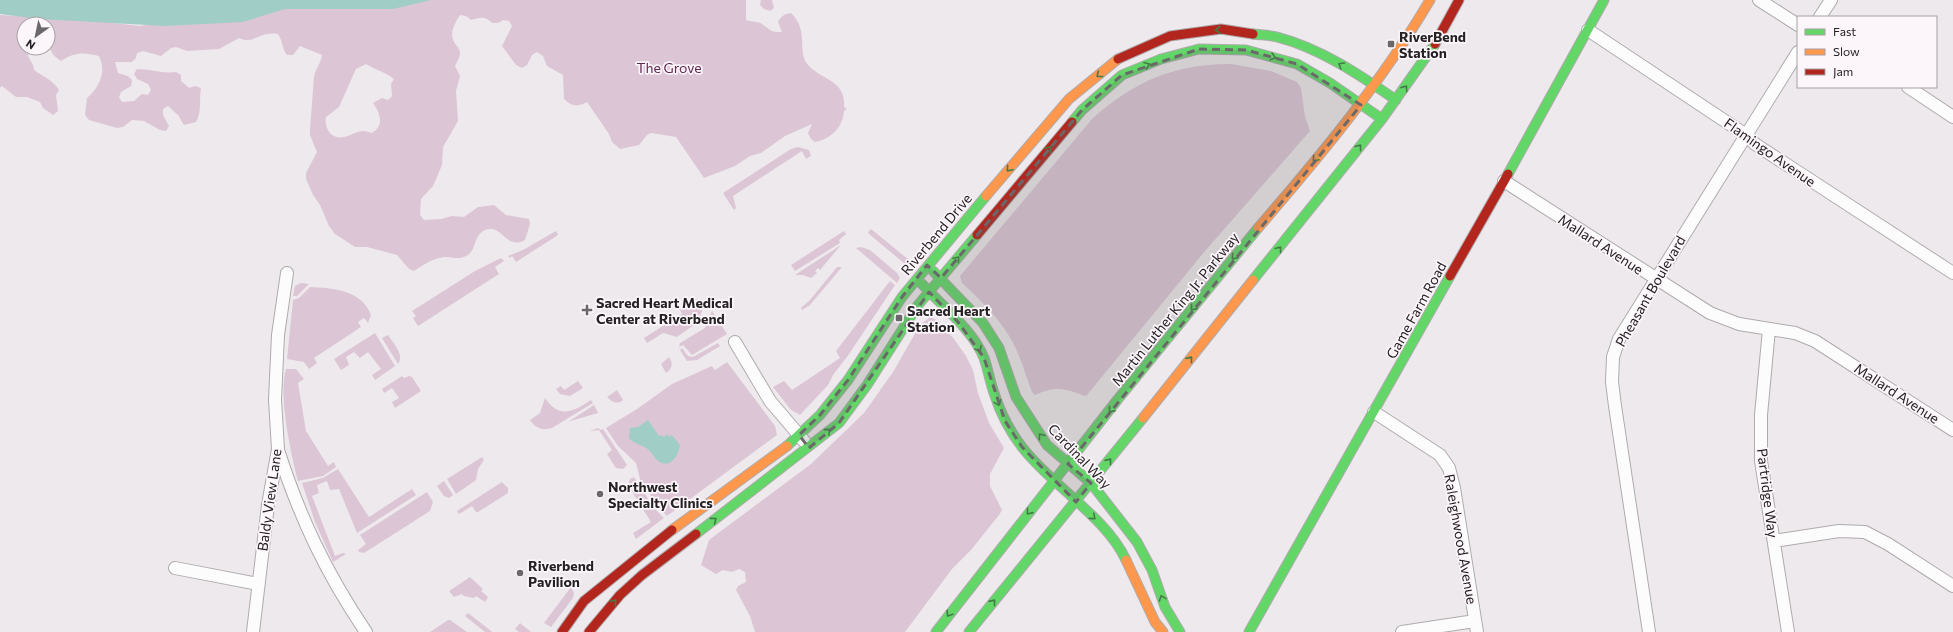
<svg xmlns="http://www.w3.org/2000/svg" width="1953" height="632" font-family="Commissioner,sans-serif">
  <rect width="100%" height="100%" fill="#eee9ec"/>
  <!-- green -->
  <path fill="#dcc6d5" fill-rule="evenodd" d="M353,0H746V20C751,22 758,21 762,24C770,29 770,33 782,32L778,22C781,16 784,14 791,13C810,32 796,50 808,65C823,81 846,80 844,107L847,109L844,111C843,127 831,139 815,142L811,139L808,133L812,124L785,136L761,153L750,156L735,166L704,178L676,137L651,133L647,135L639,145L620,149L612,142L609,134L587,102C577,107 573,107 564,99L563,75L547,66L543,56L537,52L532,55L527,65L522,68L516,65L502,46L512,26L509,21L503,20L498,23H492C485,15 479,18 471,20L466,16L460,15C454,25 448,34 456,45C458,47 460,50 460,53C460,57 457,62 455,66L460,76L456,91L458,121L443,147L442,165L433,186L421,199L420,215L424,220L441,219L452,216L464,217L478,207L494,205L506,215L529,219L530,224L525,240C507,250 503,227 489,229C472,232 478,251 466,256C458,260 453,257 445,257C433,258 423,265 414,271L409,269L397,255L367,247H355L335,234L329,226L320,205L313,195L306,179V173L317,152L310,135V129L314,77C315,69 321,64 322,55L300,46L293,55H287C282,49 283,41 278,34C260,31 253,45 239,38L219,49L187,51L176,47L171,48L161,56L143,51L137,53L136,58L132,62H115L118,73L128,76L132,80L131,86L121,92L119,97L122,102L134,101L142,94L148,95L151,90L148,84L137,79L134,74L137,69C151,69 162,74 176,72L181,75V81L189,88L195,86L201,88C199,99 202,112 196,122L184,125L178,115L168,106L163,109V115L169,126L166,131L160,130L144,121L132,120L123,127L117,128L89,120L85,115L87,98C99,88 107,72 99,56C84,52 74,52 61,61C46,52 48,40 48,24H24V48H31L28,56L33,65L34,70C42,76 53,80 59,90L56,95L58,111L53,115L43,108L40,102L27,97H16L2,86L0,88V15L87,20L140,26L272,4ZM366,64C376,70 385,72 394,79L391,84L392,96L388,100L382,98L373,103C380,113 385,125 372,133C369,132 366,131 363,131C356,131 350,136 344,137C331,140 324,128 326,117L339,107L356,69Z
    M761,0H772L774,8L770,11L764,9L760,5Z
    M1231,64L1271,71L1297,82L1301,88L1305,117L1310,131L1205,251L1087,395L1085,396C1063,388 1056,386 1035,395L1032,392C1027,380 1024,368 1019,356C1008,327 985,304 962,283L960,276L1092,119C1134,81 1175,64 1231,64Z
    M798,147L809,150L811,156L806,159L802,151L733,196L736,208L734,210L723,193L791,149Z
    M871,229L909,260V264H905L869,234L868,232Z
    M556,231L558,235L516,262L512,256L510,258L508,256L523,250Z
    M844,231L846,234L839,240L840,243L795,271L791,265Z
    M841,245L820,270L818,268L815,271L817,273L811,278L803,275H795Z
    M861,247L870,250L897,273L900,278L897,283L856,248Z
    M501,258L504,261L495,267L499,274L418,326L413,318L416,316L412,311L475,271Z
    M837,267H842L810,305L802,310L801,308L810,300Z
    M890,281L895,285L847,357L833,375L828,385L800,415L791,410L773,387L784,381L792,390L840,358L836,351Z
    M301,283L309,284L297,296H293L295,286Z
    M310,287C333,288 362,290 371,315L368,323L364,318L358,322L361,327L314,358L317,363L309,369L304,362L287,359L293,300L299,298Z
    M697,299L702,311L698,322L677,337L663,333L647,343L644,338L682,314L680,310Z
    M712,311L727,334L692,355L683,345L679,347L680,343L705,328Z
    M930,317L937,320L954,339L966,356L973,370L978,393L989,423L1004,448L990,474V486L1002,510L999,515L971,550L952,569L905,632H755L750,616L736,590L738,586L746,582L745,572L739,569L732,572L723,570L716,574L701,565L709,540L811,464L864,413L893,372L920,325Z
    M375,333L395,366L375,380L372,375L381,369L368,352L360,358L354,352L346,357L349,365L341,370L334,359Z
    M388,335C393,343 405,355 398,364L382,338Z
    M718,343L720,346L697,360L687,361L680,350L682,348L688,356L693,357Z
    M669,357C673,363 673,368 666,373L661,364Z
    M727,362L775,426L777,435L667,516L659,508L640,479L636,463L618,446L606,428L637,409L672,384L712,366L715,370Z
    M286,369H296L304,379L298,383L306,431L328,466L334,462L336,467L323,476L298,481C291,454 278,396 286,369Z
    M402,376L404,378L409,376L412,377L421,391L395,408L392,402L399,398L392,388L384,393L382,389Z
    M578,381L583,388L570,396L560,394L556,389L561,386L564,390Z
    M617,390L623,400C617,405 612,402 607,397Z
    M545,398C559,419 573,412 591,400L593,403L552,428C543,431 535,428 530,420L540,413Z
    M594,405L598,413L567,422H568Z
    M598,428L601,430L603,429L627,465L623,469L616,468L607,454L612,450L599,430L589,431Z
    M482,457L484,460L478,469L476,480L456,494L447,479Z
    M338,469L369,517L412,489L416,495L357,533L339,489L330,490L327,481L317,485L319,493L312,496L335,556L343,553L346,554L333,562L315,522L302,483L323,478Z
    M634,477L654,508L664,518L636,539L633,533L651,522L628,485L630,479Z
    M444,481L453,495L449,498L444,496L437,486Z
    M502,482L508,488V493L478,512H476L472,506L459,514L457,511Z
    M427,492L433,502L430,511L364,553L359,552L358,550L366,544L360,535Z
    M470,577L483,589L481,591L488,597L485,602L476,596L474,598L464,596L462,594L454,597L449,591Z
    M571,587L574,593L573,598L551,627L544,623Z
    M468,613L491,631L492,632H485L465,616Z
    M450,620L467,632H430L448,620Z
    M520,623L531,632H519L515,629Z"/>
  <!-- water -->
  <path fill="#a1cdc7" d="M0,0H431L393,9H285L243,22L166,26L39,19L0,14Z
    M648,420L659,436L661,435L663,437L668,434L669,437L672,435L680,445C679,456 669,471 657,460C653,456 651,451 646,448C640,444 634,444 629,438L630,428L638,427Z"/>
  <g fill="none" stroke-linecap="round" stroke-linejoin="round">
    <!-- street casing -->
    <g stroke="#afabad" stroke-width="14">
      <path id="street" d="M1759,0L1798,25
        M1820,17L1831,0
        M1588,30L1746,135L1755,144L1953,273
        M1908,87L1953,117
        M1504,181L1710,313L1739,324L1795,333L1815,341L1953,430
        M1769,329L1761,415V461L1788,632
        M735,342L770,401L804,441
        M1374,412L1440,455L1449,468L1454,488L1477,632
        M278,450C300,518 326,573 366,632
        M1774,541L1839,531L1865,532L1888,544L1953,586
        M175,568L258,584
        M253,632L268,505L278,449L275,400L278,335L287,273
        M1402,632L1475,621
        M1649,632L1615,406L1612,382L1613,357L1619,339L1798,52"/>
    </g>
    <!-- fast casing -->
    <g stroke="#afabad" stroke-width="11">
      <path id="fast" d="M1253,34C1260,35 1269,35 1277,37C1320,48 1360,75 1396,100
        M1072,122L1082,110L1122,75L1161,59L1199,49L1246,50L1297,64L1330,83L1382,119
        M1508,174L1604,0
        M933,271L983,323L999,348L1016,397L1047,445L1091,483L1137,542L1152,570L1165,607L1180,632
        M1253,280L1382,119L1435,44
        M922,284C942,306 973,330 984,358C988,369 990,382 994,393C1000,412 1009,430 1022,447C1051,485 1106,517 1126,560
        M787,446L820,415L848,380L902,297L986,196
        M696,534L839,423L867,385L918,305L977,235
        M936,632L1118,399L1258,228
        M969,632L1143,418
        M1249,632L1450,276"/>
    </g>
    <!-- slow casing -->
    <g stroke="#afabad" stroke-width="11">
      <path id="slow" d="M986,196L1069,99L1118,59
        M1258,228C1321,155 1381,83 1430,0
        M1143,418L1253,280
        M672,530L787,446
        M1126,560L1155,622L1163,632"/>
    </g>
    <!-- jam casing -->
    <g stroke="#afabad" stroke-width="11">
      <path id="jam" d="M1435,44L1459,0
        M1118,59L1170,36L1221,29L1253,34
        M977,235L1072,122
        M1450,276L1508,174
        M562,632L584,601L672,530
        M589,632L620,595L642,575L696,534"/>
    </g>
    <!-- street -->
    <use href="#street" stroke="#fcfcfc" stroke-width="12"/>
    <!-- fast -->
    <use href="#fast" stroke="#63d668" stroke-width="9"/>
    <!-- slow -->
    <use href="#slow" stroke="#ff974d" stroke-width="9"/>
    <!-- jam -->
    <use href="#jam" stroke="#b3261e" stroke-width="9"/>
  </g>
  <!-- one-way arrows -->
  <defs><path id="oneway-chevron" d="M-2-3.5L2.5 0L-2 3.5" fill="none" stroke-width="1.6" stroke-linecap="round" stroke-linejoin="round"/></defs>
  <g stroke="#447c46">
    <use href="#oneway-chevron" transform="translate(1218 30) rotate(176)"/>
    <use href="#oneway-chevron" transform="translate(1273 57) rotate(15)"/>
    <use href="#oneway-chevron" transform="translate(1147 65) rotate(-22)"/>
    <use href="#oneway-chevron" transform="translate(1341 65) rotate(-149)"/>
    <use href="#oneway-chevron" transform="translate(1099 75) rotate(141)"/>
    <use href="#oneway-chevron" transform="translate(1405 88) rotate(-55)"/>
    <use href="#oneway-chevron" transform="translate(1359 147) rotate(-52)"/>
    <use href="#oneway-chevron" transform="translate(1049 149) rotate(-50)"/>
    <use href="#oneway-chevron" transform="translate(1315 159) rotate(130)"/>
    <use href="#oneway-chevron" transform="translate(1009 169) rotate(131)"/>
    <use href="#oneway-chevron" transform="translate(1279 249) rotate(-52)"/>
    <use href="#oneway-chevron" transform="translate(1234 257) rotate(130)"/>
    <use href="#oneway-chevron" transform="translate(957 259) rotate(-50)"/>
    <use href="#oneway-chevron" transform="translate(1193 308) rotate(129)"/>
    <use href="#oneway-chevron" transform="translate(979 349) rotate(61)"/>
    <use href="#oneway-chevron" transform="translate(1190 359) rotate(-51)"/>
    <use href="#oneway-chevron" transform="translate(998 403) rotate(69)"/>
    <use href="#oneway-chevron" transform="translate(1111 410) rotate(129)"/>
    <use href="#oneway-chevron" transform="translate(828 431) rotate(-40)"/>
    <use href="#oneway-chevron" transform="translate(1041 436) rotate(-126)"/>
    <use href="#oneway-chevron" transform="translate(1109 461) rotate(-51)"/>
    <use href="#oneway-chevron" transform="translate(1029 512) rotate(129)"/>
    <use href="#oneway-chevron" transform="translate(1093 517) rotate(41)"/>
    <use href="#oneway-chevron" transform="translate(714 520) rotate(-37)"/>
    <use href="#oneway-chevron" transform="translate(1162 598) rotate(-110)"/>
    <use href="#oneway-chevron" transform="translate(614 602) rotate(-49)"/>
    <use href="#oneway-chevron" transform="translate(993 602) rotate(-51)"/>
    <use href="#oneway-chevron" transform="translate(949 614) rotate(124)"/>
  </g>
  <!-- marked area -->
  <path fill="#6b686a" fill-opacity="0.2" stroke="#6b686a" stroke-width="3" stroke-dasharray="8 5" stroke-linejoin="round" d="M1199,49L1246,50L1297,64L1361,105L1068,464L1091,483L1076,502L1022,447L1005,421L984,358L958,322L929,292L839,423L809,448L799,435L820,415L848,380L902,297L927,265L941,278L1082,110L1122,75Z"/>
  <!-- markers -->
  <g fill="#6b686a" stroke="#fcf5fa" stroke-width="1.5">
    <rect x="1387" y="40" width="8" height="8" rx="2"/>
    <path d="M585 304h4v4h4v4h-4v4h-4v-4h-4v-4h4z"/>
    <rect x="895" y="314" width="8" height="8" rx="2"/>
    <circle cx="600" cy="494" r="4"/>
    <circle cx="520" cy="573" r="4"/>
  </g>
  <g text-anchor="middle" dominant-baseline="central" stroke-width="3.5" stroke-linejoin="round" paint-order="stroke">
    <!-- poi labels -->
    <g font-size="14" font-weight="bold" fill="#252224" stroke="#fcf5fa" text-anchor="start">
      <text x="1399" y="36">RiverBend<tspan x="1399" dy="16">Station</tspan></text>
      <text x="596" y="302">Sacred Heart Medical<tspan x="596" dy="16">Center at Riverbend</tspan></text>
      <text x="907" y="310">Sacred Heart<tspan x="907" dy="16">Station</tspan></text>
      <text x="608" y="486">Northwest<tspan x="608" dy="16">Specialty Clinics</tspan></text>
      <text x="528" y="565">Riverbend<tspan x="528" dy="16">Pavilion</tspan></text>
    </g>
    <!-- park labels -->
    <g font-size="14" fill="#602851" stroke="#fcf5fa">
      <text x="669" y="67">The Grove</text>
    </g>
    <!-- street labels -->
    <g font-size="14" fill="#252224" stroke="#fcf5fa">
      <text transform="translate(1770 152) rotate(35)">Flamingo Avenue</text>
      <text transform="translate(936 234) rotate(-50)">Riverbend Drive</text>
      <text transform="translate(1601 244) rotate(33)">Mallard Avenue</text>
      <text transform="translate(1650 291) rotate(-60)">Pheasant Boulevard</text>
      <text transform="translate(1175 309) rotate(-51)">Martin Luther King Jr. Parkway</text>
      <text transform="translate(1416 310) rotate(-61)">Game Farm Road</text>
      <text transform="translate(1897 393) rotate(33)">Mallard Avenue</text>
      <text transform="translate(1080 456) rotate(46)">Cardinal Way</text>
      <text transform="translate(1768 493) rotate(83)">Partridge Way</text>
      <text transform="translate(269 500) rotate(-82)">Baldy View Lane</text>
      <text transform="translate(1461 539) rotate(80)">Raleighwood Avenue</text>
    </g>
  </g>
  <!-- legend -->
  <rect x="1797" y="16" width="140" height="72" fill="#fcf5fa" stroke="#a6a1a4"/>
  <rect x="1805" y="29" width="20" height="6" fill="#63d668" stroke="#a6a1a4"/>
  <text x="1833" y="36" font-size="12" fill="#252224">Fast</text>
  <rect x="1805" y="49" width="20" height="6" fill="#ff974d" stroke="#a6a1a4"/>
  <text x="1833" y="56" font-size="12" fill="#252224">Slow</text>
  <rect x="1805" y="69" width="20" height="6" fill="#b3261e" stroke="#a6a1a4"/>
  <text x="1833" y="76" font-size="12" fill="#252224">Jam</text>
  <!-- north arrow -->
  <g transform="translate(36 36) rotate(213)"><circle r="19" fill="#fcf5fa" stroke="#a6a1a4"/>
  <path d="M0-3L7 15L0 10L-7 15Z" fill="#6b686a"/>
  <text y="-6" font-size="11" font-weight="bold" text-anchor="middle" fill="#252224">N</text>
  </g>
</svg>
